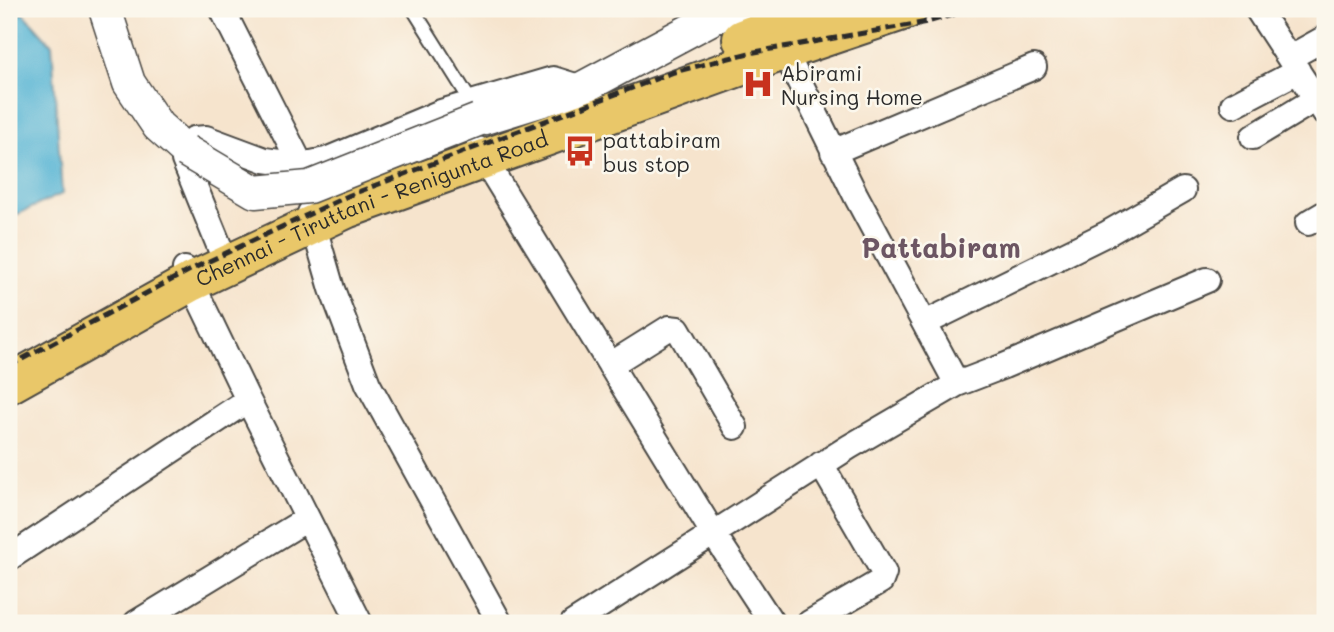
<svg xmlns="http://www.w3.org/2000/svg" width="1334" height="632" font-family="Mali,sans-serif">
  <rect width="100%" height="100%" fill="#fbf7ec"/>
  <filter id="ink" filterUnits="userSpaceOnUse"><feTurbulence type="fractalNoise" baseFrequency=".0143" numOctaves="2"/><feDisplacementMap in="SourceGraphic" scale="14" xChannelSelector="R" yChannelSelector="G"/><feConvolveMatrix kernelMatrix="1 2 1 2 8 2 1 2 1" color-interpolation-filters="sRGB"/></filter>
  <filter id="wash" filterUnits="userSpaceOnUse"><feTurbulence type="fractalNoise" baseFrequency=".00686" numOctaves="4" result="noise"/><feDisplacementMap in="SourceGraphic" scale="28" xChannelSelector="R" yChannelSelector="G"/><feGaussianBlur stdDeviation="1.57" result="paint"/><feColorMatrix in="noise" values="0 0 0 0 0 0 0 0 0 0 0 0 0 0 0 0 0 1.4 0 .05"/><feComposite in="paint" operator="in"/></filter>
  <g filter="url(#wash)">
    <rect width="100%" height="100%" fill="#f6e4cd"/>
    <!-- water -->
    <path fill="#55b4d4" stroke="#407080" stroke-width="2" d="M23,13L52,45L62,194L9,218V19Z"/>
  </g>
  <g filter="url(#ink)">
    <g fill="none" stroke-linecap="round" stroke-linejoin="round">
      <!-- service casing -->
      <g stroke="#494743" stroke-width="16">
        <path id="service" d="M413,9L472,103"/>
      </g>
      <!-- minor casing -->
      <g stroke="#494743" stroke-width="28">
        <path id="minor" d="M222,9L301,165
          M1257,9L1325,113
          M779,40L856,196L957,384
          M1289,58L1325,38
          M1233,105L1298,71
          M1253,137L1316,99
          M478,149L713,533L772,623
          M833,152L1034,67
          M310,213L332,289L368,384L500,623
          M1308,223L1325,213
          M227,265L184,160V154L194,139L206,138L265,160L301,165L326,160L441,112L553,79L582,88
          M185,269L248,400
          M925,323L1108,233L1183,190
          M610,365L669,328L678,329L735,427
          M9,558L248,400L360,623
          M136,623L307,519
          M573,623L849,447L957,384L1004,366L1207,280
          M809,623L881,581L884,573L821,464"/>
      </g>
      <!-- tertiary casing -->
      <g stroke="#494743" stroke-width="35">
        <path id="tertiary" d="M105,9L129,83L158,126L186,151
          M478,120L582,88L713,18L735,9"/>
      </g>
      <!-- trunk casing -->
      <g stroke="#494743" stroke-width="42">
        <g id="trunk">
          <path d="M742,39L819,9"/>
          <path id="s1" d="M9,384L191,282L346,209L783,51L908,9"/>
        </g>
      </g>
      <!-- service -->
      <use href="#service" stroke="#fff" stroke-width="12"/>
      <!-- minor -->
      <use href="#minor" stroke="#fff" stroke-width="24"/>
      <!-- tertiary -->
      <use href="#tertiary" stroke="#fff" stroke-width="32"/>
      <!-- trunk -->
      <use href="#trunk" stroke="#e9c769" stroke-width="38"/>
      <!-- rail -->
      <path stroke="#2b2b2b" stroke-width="5" stroke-dasharray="10 5" stroke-linecap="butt" d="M9,366L192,269L350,195L674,72L749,53L927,22L974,9"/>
      <!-- tertiary-bridge casing -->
      <g stroke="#494743" stroke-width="35" stroke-linecap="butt">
        <path id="tertiary-bridge" d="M186,151L255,192L309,187L478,120"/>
      </g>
      <!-- tertiary-bridge -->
      <use href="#tertiary-bridge" stroke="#fff" stroke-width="32"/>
    </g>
  </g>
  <!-- icons -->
  <defs>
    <g id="hospital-bare" transform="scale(2.415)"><path d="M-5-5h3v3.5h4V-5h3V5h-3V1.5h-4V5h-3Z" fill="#c8321e" stroke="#fbf7ec" stroke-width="2.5" paint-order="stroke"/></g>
    <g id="bus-bare" transform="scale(2.415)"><path d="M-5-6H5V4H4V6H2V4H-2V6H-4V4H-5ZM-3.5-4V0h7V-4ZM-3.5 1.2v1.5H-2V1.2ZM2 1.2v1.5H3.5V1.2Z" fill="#c8321e" stroke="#fbf7ec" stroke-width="2.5" paint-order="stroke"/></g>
  </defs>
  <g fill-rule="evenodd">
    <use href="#hospital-bare" x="758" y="84"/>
    <use href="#bus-bare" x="580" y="151"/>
  </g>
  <g text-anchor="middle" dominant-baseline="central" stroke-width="5" stroke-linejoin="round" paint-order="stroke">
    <!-- poi labels -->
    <g font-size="21" fill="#2b2b2b" stroke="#fbf7ec" text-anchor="start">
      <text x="781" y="72">Abirami<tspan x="781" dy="24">Nursing Home</tspan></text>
      <text x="603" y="139">pattabiram<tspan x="603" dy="24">bus stop</tspan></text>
    </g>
    <!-- street labels -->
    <g font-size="21" fill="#2b2b2b" stroke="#fbf7ec">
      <text stroke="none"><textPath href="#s1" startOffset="404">Chennai - Tiruttani - Renigunta Road</textPath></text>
    </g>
    <!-- district labels -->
    <g font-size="28" font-weight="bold" fill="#6c5663" stroke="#fbf7ec">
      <text x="941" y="247">Pattabiram</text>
    </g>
  </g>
  <!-- margin -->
  <rect width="1334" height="632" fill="none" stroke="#fbf7ec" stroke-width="35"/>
</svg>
